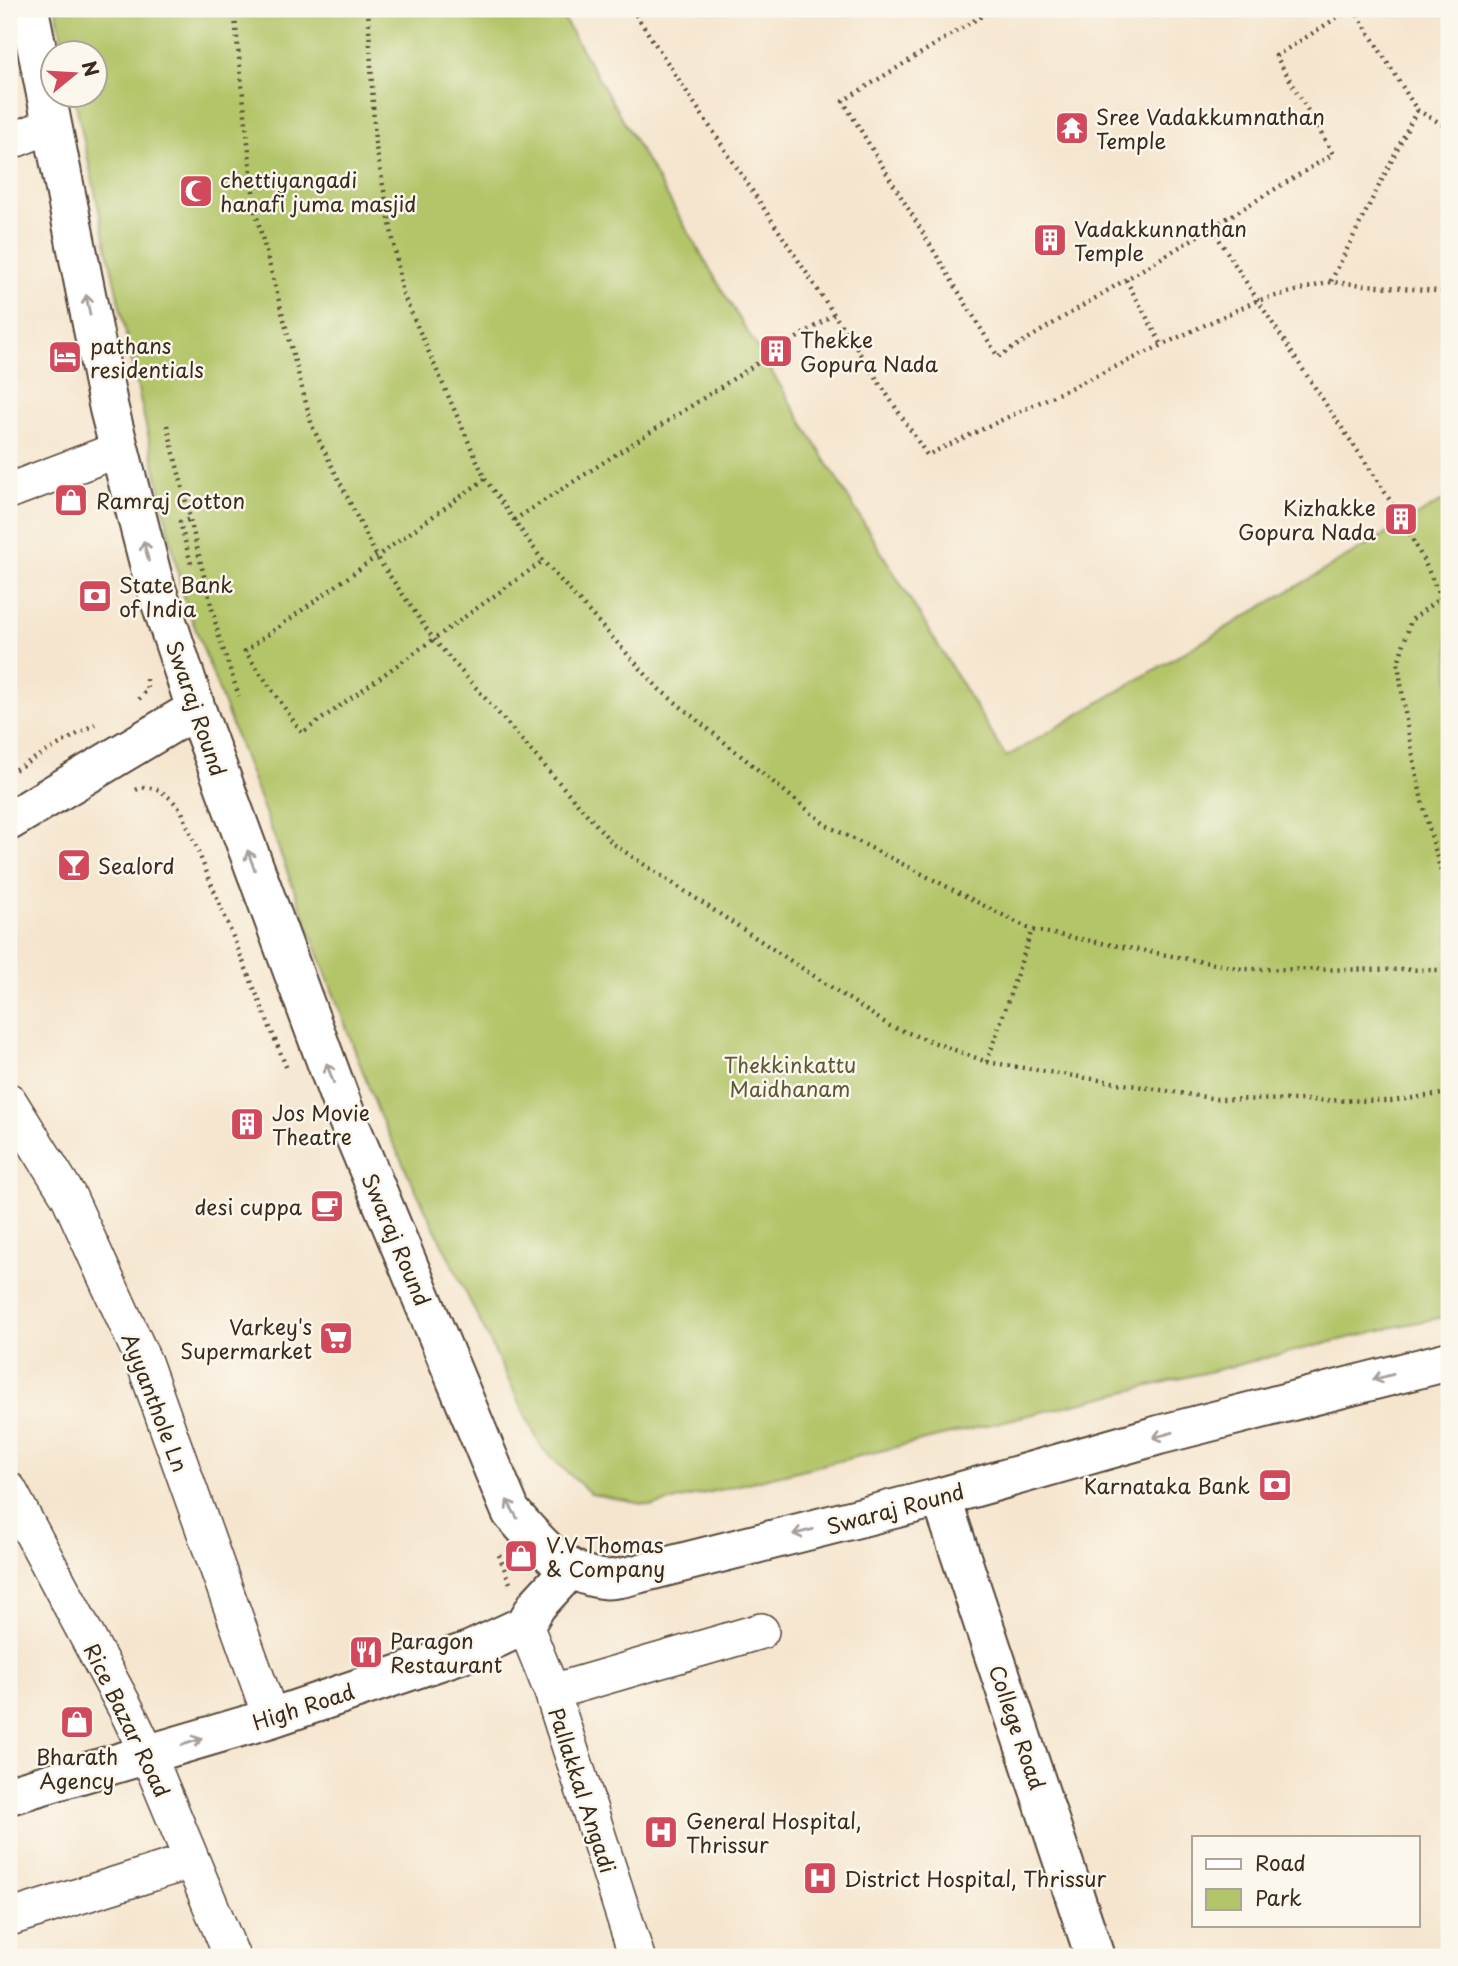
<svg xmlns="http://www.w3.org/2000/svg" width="1458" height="1966" font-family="'Playpen Sans',sans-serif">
  <rect width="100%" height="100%" fill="#fbf7ec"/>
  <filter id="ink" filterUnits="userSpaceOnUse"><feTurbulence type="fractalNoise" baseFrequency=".0143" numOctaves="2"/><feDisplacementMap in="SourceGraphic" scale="14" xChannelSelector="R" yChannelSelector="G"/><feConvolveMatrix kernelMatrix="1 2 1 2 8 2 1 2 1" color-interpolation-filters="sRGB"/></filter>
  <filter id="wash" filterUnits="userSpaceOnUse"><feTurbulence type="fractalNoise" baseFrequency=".00686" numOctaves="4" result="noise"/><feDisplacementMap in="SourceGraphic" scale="28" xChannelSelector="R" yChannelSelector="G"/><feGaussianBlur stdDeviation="1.57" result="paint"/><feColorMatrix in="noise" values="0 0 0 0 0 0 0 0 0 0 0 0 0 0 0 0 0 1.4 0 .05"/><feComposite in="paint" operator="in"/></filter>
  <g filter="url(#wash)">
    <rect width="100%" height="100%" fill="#f5e5ce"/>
    <!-- green -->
    <path fill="#b3c569" stroke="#777844" stroke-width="2" d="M56,9H558L725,295L1006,757L1449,497V1316L1394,1327L652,1506L591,1494L542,1449L379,1114L183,596L74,95L94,94V52H65Z"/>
  </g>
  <g filter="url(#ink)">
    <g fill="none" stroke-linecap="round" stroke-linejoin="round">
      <!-- minor casing -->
      <g stroke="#574638" stroke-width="38">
        <path id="minor" d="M9,142L52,125
          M9,491L120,449
          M9,1101L69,1197L144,1362L271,1718
          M9,1490L127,1711L148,1755L232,1957
          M525,1625L552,1692L637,1957
          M552,1692L761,1631
          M9,1918L191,1861"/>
      </g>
      <!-- major casing -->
      <g stroke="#574638" stroke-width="42">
        <path id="major" d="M29,9L109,409L153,579L196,709L347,1118L511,1512C536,1540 562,1574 602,1579C615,1581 632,1575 645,1572L941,1497L1159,1435L1449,1361
          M9,821L196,709
          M941,1497L1095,1957
          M9,1795L271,1718L469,1651L525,1625L537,1605L570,1569"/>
      </g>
      <!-- path -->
      <path stroke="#574638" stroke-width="4.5" stroke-dasharray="2 5" stroke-linecap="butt" d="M234,9L255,210L312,426L378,559L435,641L613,844L890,1026L987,1062L1217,1099L1391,1101L1449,1093
        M368,9L375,142L403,294L485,479L543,561L659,689L826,825L1032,930L1242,969L1449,970
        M632,9L927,455L1256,301L1331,282L1449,292
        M993,9L843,101L998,357L1333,154L1276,56L1351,9
        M1354,9L1417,110L1449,128
        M1212,228C1251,291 1292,353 1333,415C1373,473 1415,533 1440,598
        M1126,280L1162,345
        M1331,281L1417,110
        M167,425L219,637L239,696
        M485,479L245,651L302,733L543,561
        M188,520L180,522L191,564
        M514,520L834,314
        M1449,597L1440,598L1411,620L1398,663L1406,720L1422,801L1449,902
        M139,699L147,690L146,679
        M9,773L95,724
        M136,790C155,781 172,798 182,812L287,1069
        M9,863L19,857
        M987,1062L1032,930
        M499,1555L510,1583"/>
      <!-- minor -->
      <use href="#minor" stroke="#fff" stroke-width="35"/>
      <!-- major -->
      <use href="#major" stroke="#fff" stroke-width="38"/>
    </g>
    <!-- one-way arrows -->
    <defs><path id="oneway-shaft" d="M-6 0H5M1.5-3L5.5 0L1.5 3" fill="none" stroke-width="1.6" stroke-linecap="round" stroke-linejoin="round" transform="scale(1.75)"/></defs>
    <g stroke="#a79f9a">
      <use href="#oneway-shaft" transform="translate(88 305) rotate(-101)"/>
      <use href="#oneway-shaft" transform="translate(146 551) rotate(-104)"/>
      <use href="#oneway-shaft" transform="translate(251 860) rotate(-110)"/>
      <use href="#oneway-shaft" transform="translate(330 1073) rotate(-110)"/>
      <use href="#oneway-shaft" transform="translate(1383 1377) rotate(165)"/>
      <use href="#oneway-shaft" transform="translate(1163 1435) rotate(165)"/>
      <use href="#oneway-shaft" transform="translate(512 1509) rotate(-120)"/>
      <use href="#oneway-shaft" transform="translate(803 1532) rotate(166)"/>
      <use href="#oneway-shaft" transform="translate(192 1742) rotate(-17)"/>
    </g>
  </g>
  <!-- icons -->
  <defs>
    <g id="temple-square" transform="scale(1.75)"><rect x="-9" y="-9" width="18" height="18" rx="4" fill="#d1495b" stroke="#fbf7ec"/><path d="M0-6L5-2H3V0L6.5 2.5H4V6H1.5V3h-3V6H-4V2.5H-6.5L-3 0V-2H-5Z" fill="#fff"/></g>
    <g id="mosque-square" transform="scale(1.75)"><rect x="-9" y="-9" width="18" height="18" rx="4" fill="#d1495b" stroke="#fbf7ec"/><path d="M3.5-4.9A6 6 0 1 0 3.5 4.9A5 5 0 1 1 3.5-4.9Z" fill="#fff"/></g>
    <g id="building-square" transform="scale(1.75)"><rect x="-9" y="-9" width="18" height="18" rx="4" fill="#d1495b" stroke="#fbf7ec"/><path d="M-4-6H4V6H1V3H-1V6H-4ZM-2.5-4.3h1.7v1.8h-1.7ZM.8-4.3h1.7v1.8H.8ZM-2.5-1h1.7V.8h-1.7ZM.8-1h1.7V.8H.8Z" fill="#fff"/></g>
    <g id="hotel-square" transform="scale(1.75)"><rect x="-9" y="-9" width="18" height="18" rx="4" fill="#d1495b" stroke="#fbf7ec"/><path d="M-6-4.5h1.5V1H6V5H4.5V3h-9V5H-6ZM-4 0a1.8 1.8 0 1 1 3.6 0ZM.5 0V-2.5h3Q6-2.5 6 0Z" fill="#fff"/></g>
    <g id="shop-square" transform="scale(1.75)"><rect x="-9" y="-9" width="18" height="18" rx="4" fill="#d1495b" stroke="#fbf7ec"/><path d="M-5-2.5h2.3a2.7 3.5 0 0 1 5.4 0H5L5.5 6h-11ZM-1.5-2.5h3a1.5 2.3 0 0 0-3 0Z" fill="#fff"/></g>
    <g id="bank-square" transform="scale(1.75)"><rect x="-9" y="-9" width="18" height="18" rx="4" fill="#d1495b" stroke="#fbf7ec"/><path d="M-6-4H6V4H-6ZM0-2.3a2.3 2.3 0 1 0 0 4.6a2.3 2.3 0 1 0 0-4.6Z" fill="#fff"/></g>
    <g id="bar-square" transform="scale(1.75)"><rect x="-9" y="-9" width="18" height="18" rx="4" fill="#d1495b" stroke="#fbf7ec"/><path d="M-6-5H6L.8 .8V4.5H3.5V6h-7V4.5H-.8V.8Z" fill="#fff"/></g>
    <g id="cafe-square" transform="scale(1.75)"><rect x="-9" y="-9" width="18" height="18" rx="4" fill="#d1495b" stroke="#fbf7ec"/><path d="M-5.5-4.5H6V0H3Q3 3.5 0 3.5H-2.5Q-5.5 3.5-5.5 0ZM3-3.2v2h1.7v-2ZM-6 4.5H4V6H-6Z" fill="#fff"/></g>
    <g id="supermarket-square" transform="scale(1.75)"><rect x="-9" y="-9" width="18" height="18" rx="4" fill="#d1495b" stroke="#fbf7ec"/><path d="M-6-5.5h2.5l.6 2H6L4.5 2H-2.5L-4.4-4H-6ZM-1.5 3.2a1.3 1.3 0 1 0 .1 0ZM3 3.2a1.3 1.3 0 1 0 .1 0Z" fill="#fff"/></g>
    <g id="restaurant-square" transform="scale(1.75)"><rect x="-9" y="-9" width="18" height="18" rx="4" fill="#d1495b" stroke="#fbf7ec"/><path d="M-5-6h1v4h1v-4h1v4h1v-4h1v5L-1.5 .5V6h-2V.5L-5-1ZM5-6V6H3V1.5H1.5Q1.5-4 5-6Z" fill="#fff"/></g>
    <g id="hospital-square" transform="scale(1.75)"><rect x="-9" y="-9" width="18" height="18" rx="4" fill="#d1495b" stroke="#fbf7ec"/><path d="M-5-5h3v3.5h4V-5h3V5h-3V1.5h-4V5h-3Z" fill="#fff"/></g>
  </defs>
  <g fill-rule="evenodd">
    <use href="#temple-square" x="1072" y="128"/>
    <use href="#mosque-square" x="196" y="191"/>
    <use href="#building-square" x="1050" y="240"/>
    <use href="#building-square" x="776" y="351"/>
    <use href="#hotel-square" x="65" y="357"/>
    <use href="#shop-square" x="71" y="500"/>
    <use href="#building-square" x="1401" y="519"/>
    <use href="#bank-square" x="95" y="596"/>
    <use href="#bar-square" x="74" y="865"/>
    <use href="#building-square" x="247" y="1124"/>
    <use href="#cafe-square" x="327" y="1206"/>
    <use href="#supermarket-square" x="336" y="1338"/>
    <use href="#bank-square" x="1275" y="1485"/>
    <use href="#shop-square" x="521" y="1556"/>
    <use href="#restaurant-square" x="366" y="1652"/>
    <use href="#shop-square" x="77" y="1722"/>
    <use href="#hospital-square" x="661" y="1832"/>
    <use href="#hospital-square" x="820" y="1878"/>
  </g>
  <g text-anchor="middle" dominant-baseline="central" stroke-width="5" stroke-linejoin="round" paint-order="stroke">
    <!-- poi labels -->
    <g font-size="21" fill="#3b2a1e" stroke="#fbf7ec" text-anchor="start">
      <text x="1096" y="116">Sree Vadakkumnathan<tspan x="1096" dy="24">Temple</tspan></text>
      <text x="220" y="179">chettiyangadi<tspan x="220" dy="24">hanafi juma masjid</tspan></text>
      <text x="1074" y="228">Vadakkunnathan<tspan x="1074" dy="24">Temple</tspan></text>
      <text x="800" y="339">Thekke<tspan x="800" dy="24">Gopura Nada</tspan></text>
      <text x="90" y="345">pathans<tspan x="90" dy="24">residentials</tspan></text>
      <text x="96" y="500">Ramraj Cotton</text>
      <text x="1376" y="507" text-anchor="end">Kizhakke<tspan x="1376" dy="24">Gopura Nada</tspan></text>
      <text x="119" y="584">State Bank<tspan x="119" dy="24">of India</tspan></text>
      <text x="98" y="865">Sealord</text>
      <text x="272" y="1112">Jos Movie<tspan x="272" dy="24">Theatre</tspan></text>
      <text x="302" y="1206" text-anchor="end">desi cuppa</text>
      <text x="312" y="1326" text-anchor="end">Varkey's<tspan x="312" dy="24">Supermarket</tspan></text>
      <text x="1250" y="1485" text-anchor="end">Karnataka Bank</text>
      <text x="546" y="1544">V.V Thomas<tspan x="546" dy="24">&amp; Company</tspan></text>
      <text x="390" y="1640">Paragon<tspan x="390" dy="24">Restaurant</tspan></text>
      <text x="77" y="1756" text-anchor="middle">Bharath<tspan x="77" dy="24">Agency</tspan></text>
      <text x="686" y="1820">General Hospital,<tspan x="686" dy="24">Thrissur</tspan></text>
      <text x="844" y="1878">District Hospital, Thrissur</text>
    </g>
    <!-- street labels -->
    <g font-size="21" fill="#3b2a1e" stroke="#fbf7ec">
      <text transform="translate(197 708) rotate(71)">Swaraj Round</text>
      <text transform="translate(397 1239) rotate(67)">Swaraj Round</text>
      <text transform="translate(156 1402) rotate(69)">Ayyanthole Ln</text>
      <text transform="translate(895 1508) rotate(-15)">Swaraj Round</text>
      <text transform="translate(303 1706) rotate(-18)">High Road</text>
      <text transform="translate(128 1720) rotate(64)">Rice Bazar Road</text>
      <text transform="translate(1018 1727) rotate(71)">College Road</text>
      <text transform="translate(583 1790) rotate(72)">Pallakkal Angadi</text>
    </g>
    <!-- park labels -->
    <g font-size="21" fill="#5f5834" stroke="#fbf7ec">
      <text x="790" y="1064">Thekkinkattu<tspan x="790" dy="24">Maidhanam</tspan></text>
    </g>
  </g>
  <!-- margin -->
  <rect width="1458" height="1966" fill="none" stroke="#fbf7ec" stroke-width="35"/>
  <!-- legend -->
  <rect x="1192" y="1836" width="228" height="91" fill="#fbf7ec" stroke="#aea59a" stroke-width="2"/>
  <rect x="1206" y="1859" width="35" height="10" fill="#ffffff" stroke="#aea59a" stroke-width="2"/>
  <text x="1255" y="1871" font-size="21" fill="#3b2a1e">Road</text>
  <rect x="1206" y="1889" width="35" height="21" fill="#b3c569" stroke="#aea59a" stroke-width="2"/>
  <text x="1255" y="1906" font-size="21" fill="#3b2a1e">Park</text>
  <!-- north arrow -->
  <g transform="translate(74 74) rotate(72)"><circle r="33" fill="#fbf7ec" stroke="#aea59a" stroke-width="2"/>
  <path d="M0-5L12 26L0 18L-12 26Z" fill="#d1495b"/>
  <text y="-10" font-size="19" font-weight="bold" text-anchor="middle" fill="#3b2a1e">N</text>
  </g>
</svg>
